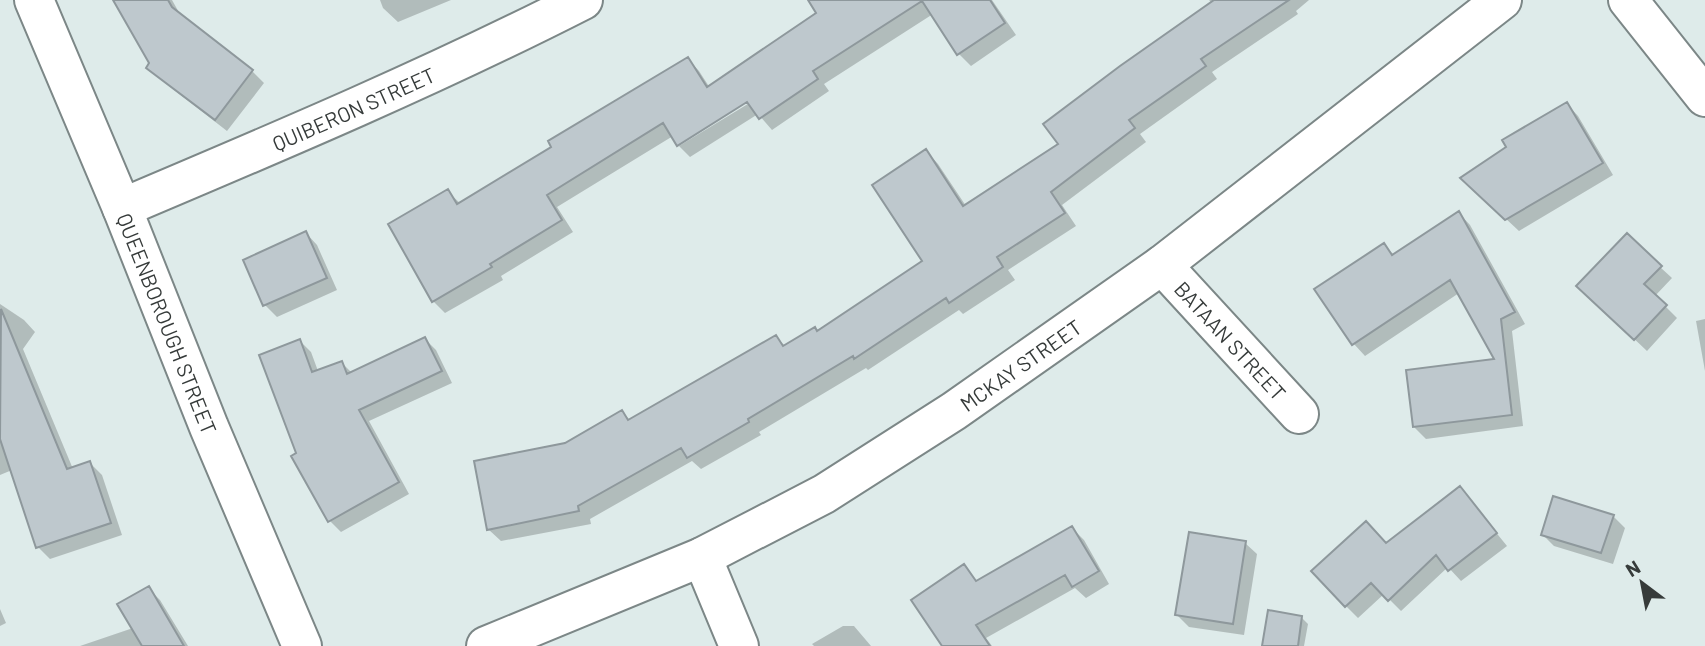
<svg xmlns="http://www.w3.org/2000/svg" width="1705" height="646" font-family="Barlow,sans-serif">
  <rect width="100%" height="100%" fill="#deebea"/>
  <!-- shadow -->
  <path fill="#0003" d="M115,0H172L181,16L252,71L264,83L227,131L160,79L148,67L151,63Z
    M380,0H451L398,22L383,8Z
    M828,0H992L1016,35L971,66L959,54L933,14L824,84L829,91L772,130L758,114L690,157L679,146L756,99L754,96L678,143V145L673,136L557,207L573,232L501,276L503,280L445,313L433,301L448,192L461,204L554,147L688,59L699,71L710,88L819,14Z
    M1209,0H1309L1296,11L1298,14L1212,72L1217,79L1140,134L1146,142L1062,205L1076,226L1008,270L1015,280L963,314L959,310L868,370L866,368L759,432L761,435L701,469L692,461L590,519L591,524L501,541L488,529L566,444L622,412L631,421L776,337L786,347L818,332L924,262L926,151L938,164L966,206L1060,144L1212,3Z
    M1567,104L1578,116L1613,175L1519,231L1475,190Z
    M1459,213L1470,225L1525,324L1512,331L1523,426L1426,439L1414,427L1496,361L1459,293L1365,356L1354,344L1317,289L1384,245L1394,255Z
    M306,233L317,245L337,290L277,317L265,305L245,260Z
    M1660,267L1672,278L1655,296L1677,318L1647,351L1591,298Z
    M0,304L24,320L35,332L23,349L73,469L90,463L102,475L122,535L50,559L38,547L12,470L0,475V423L9,420L0,397Z
    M1705,319V371L1696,321Z
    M425,339L436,350L452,383L369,421L409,494L341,532L330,521L294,457L298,454L300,341L311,352L318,371L342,363L353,374Z
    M1460,488L1507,546L1461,581L1448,567L1401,611L1384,594L1358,618L1346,606L1386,545Z
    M1613,516L1625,528L1613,564L1554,546L1543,535Z
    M1072,528L1084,540L1109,584L1086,598L1075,588L986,638L992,646H944L964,567L978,582Z
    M1245,543L1257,554L1244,635L1189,627L1177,615Z
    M148,588L160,600L188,646H80L133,628Z
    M0,609L6,623L0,626Z
    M1302,618L1308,624L1304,646H1263Z
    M843,626H854L871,646H814L812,644Z"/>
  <!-- building -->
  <path fill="#bec8cd" stroke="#8e989c" stroke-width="2" d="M113,0H168L172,7L253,70L215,120L146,68L149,63Z
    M808,0H990L1005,23L957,55L922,1L813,71L818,79L759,119L747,102L677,146L663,123L547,195L562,220L490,264L492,267L432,302L388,224L448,189L457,204L551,147L548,141L688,57L707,87L816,13Z
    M1214,0H1289L1201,59L1206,66L1129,120L1135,128L1051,192L1065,213L997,257L1003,267L949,303L946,298L854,359L853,356L748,419L749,422L687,458L681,448L578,506L579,511L487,530L474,461L565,443L622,410L628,420L776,335L783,346L815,327L817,331L922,261L872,185L926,149L963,206L1058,144L1043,124L1120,66Z
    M1567,102L1603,163L1505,220L1460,178L1506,147L1502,140Z
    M1459,211L1515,312L1501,319L1512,415L1413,427L1406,370L1494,359L1450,280L1352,345L1314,289L1384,243L1392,255Z
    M306,231L327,278L263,306L243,260Z
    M1627,233L1662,266L1644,284L1667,305L1634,340L1576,286Z
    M1,309L67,469L90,461L111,523L36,548L0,439Z
    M425,337L442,371L359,410L399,482L328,522L291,456L296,453L259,355L300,339L312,372L342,361L347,374Z
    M1460,486L1497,533L1448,571L1436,555L1388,601L1371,583L1345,607L1311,571L1366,521L1386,543Z
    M1553,496L1614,515L1601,553L1541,535Z
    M1072,526L1099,571L1072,587L1065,575L976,625L990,646H942L911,600L964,564L976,581Z
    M1189,532L1246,541L1233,624L1175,615Z
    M149,586L184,646H142L117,604Z
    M1268,610L1302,616L1298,646H1262Z"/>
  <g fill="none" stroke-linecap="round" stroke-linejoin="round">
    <!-- minor casing -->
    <g stroke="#7c8787" stroke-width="42">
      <g id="minor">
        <path id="s1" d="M34,0L122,208L209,427L302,646"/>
        <path d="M1628,0L1705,97"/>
        <path id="s2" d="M122,208C278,142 432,77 583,0"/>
        <path id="s3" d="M1162,265L1299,414"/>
        <path d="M702,557L739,646"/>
        <path id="s4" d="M486,646L702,557L824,494L954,411L1162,265L1502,0"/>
      </g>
    </g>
    <!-- minor -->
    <use href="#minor" stroke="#fff" stroke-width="38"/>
  </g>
  <g text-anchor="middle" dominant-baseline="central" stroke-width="7" stroke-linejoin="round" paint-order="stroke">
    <!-- street labels -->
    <g font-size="21" fill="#363b3a" stroke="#deebea">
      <text stroke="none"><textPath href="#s2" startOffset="252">QUIBERON STREET</textPath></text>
      <text stroke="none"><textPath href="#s1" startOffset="350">QUEENBOROUGH STREET</textPath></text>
      <text stroke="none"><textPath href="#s3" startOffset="102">BATAAN STREET</textPath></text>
      <text stroke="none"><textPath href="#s4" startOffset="606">MCKAY STREET</textPath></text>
    </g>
  </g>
  <!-- north arrow -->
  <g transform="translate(1642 583) rotate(328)" stroke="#deebea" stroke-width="5" paint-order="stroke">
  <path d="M0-5L12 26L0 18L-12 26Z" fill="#363b3a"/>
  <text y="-10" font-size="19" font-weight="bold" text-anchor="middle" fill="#363b3a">N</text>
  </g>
</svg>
